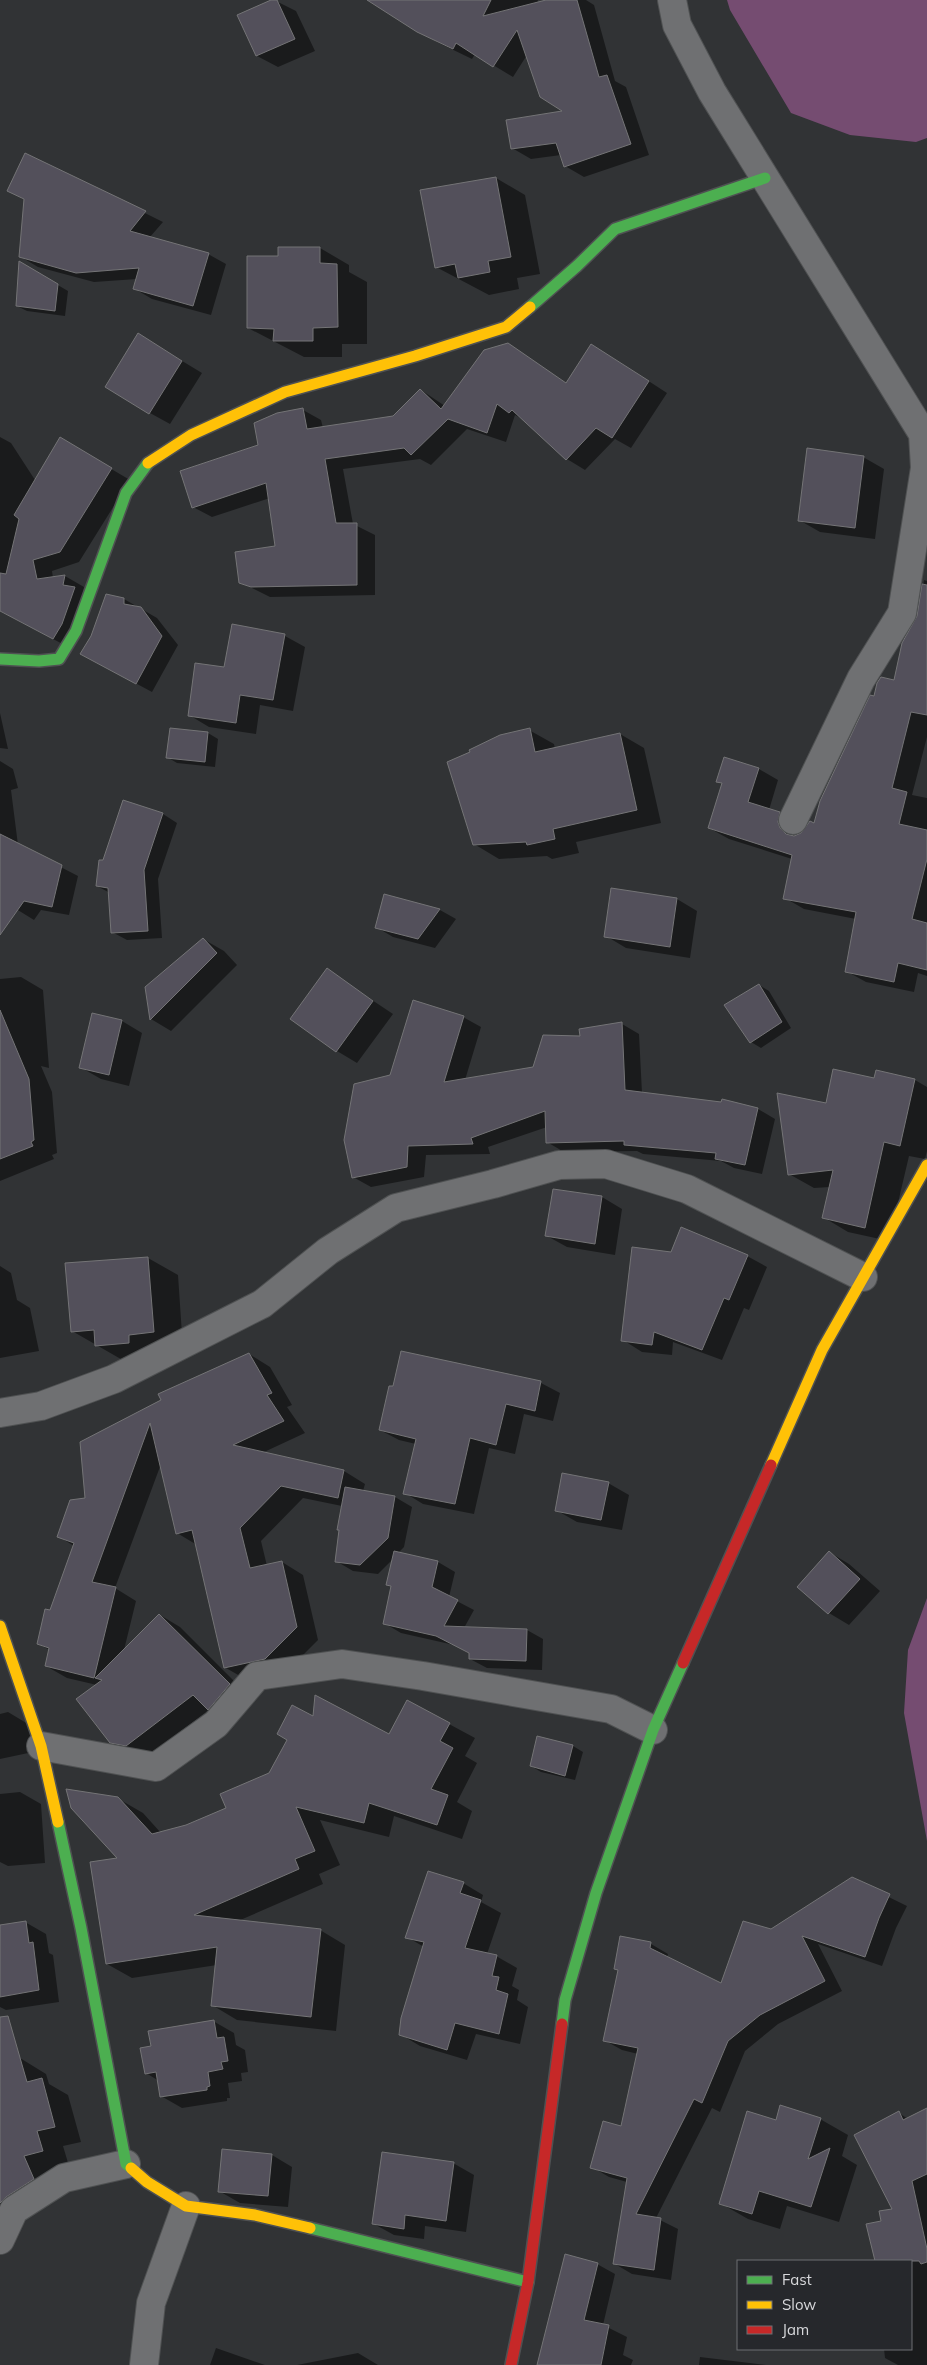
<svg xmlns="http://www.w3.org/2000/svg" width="927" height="2365" font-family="Mulish,sans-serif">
  <rect width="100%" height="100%" fill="#313335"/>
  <!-- forest -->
  <path fill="#754c71" d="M727,0H927V138L916,142L850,135L791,113L730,10Z
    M927,1598V1841L904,1713L908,1650Z"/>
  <!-- shadow -->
  <path fill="#0007" d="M274,0L296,11L315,51L278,67L257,56L239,16Z
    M369,0H538L537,4L551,0H586L594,5L615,81L626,87L649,155L584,177L565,166L561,155L531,159L512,148L565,112L527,55L513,77L475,54L472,59L437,42Z
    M26,154L163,222L150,237L208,254L226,264L211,315L152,299L135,289L137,279L94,282L38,267L21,257L25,200L9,190Z
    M496,178L525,195L540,274L517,278L519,289L489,295L436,267Z
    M320,248L349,265V272L367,282V344H342V357H304L248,328L279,257Z
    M20,263L68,291L65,316L27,311L17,306Z
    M508,344L566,383L610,356L667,393L631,448L615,439L585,470L567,459L526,421L515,415L506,442L467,429L431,465L420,459L343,469L353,524L375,535V595L270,597L240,582L276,547L270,498L212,517L193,507L259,446L303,410L321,420L323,428L394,417L421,390L445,406Z
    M159,347L202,373L170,424L150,413Z
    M0,437L11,443L35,480L79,450L130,480L79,562L52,571L53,578L65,576L84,587L72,649L0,611Z
    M863,457L884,469L875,539L820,532L799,520Z
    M924,580L927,581V737L912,795L927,798V976L918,973L914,992L866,982L846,971L856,919L804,909L785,898L792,859L729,839L709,828L723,784L718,781L725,758L759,769L778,780L769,810L799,824L798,836L815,824L875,698L895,681L919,616Z
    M124,599L157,618L178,645L152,692L98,663Z
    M233,626L285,636L305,647L293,711L260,705L256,734L209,727L189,715L225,668Z
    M0,713L8,749L0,748Z
    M529,730L554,744L555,749L620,734L644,748L661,823L576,842L579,853L552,859L547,856L499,859L474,844Z
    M208,733L218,739L215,767L177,763L167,757Z
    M0,761L13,769L18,788L11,790L18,845L78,876L69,915L41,910L34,920L0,899Z
    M124,802L163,814L177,823L158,879L162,938L127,940L112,932L110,893L97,886Z
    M612,890L677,899L697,911L690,958L626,948L606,936Z
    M385,896L440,910L456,919L435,948L393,937L376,927Z
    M203,939L224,951L237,965L171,1031L151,1019L146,987Z
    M327,970L393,1014L357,1063L337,1051L292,1018Z
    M21,977L43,990L49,1068L41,1066L52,1092L57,1153L52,1155L54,1159L0,1181V979Z
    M759,985L769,991L791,1028L761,1048L751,1042Z
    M93,1014L122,1021L142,1033L129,1086L101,1079L80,1067Z
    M463,1017L481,1027L465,1080L534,1068L581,1038L622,1024L639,1034L642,1093L722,1103L723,1101L758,1109L775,1119L762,1174L734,1168L721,1161L643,1154L637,1151L564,1152L547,1142V1127L488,1147L490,1154L426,1155L424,1177L371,1187L353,1177L357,1125L353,1086L391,1076Z
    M875,1079L915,1080L927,1087V1151L925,1159L909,1156L889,1241L848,1232L823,1217L830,1187L814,1188L789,1174L827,1104Z
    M602,1197L622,1209L615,1255L567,1247L547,1236Z
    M672,1253L747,1256L767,1267L749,1310L744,1308L722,1360L673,1342L672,1355L642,1352L623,1340Z
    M148,1258L178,1275L183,1349L126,1362L72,1331Z
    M0,1266L11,1273L17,1300L30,1308L39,1351L0,1358Z
    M402,1352L541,1383L560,1393L553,1421L524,1414L515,1454L489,1448L474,1514L423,1504L405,1493L416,1444L399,1440L380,1430L394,1388Z
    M249,1354L270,1367L292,1405L287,1407L305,1433L262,1453L344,1471L365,1484L363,1491L395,1497L412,1507L404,1547L398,1553L438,1562L455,1572L449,1597L474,1610L464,1628L527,1630L543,1639L542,1670L487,1668L470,1659L471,1654L454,1645L401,1633L384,1623L392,1587L388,1584L394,1558L378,1574L353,1571L336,1561L342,1506L303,1498L261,1541L267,1566L282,1562L303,1575L318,1640L287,1671L247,1680L226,1668L197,1545L177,1533L161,1464L115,1588L136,1601L124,1650L160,1615L180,1627L249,1696L229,1720L210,1709L147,1757L131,1754L110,1742L97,1685L67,1678L46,1666L50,1650L38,1644L74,1546L58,1536L86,1499L81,1443Z
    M608,1483L629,1495L622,1530L577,1522L556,1510Z
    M829,1552L849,1564L880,1591L849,1625L829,1613Z
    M408,1702L475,1738L465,1756L477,1763L457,1802L472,1811L462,1839L394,1816L389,1837L320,1820L340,1865L319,1874L323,1884L238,1921L320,1930L345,1945L336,2031L237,2020L212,2005L217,1965L132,1978L107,1964L120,1859L117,1798L143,1813L161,1833L186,1827L228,1808L270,1774L314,1718L390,1735Z
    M8,1712L28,1724L33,1752L0,1759V1714Z
    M573,1746L583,1752L575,1780L541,1772L531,1766Z
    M20,1792L41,1804L45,1863L8,1866L0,1862V1794Z
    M852,1879L907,1906L896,1928L882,1966L818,1944L842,1991L778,2024L745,2051L720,2112L712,2108L656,2218L678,2229L671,2280L632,2274L615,2264L627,2182L609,2177L592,2167L621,2128L638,2054L622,2050L604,2040L619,1970L621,1938L651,1944L668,1954L667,1958L722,1984L771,1931Z
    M463,1883L483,1895L481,1902L501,1913L487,1954L496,1956L517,1968L512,1986L519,1990L517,2000L528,2007L520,2044L476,2034L467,2060L420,2046L400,2034L424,1947L407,1937Z
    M25,1922L46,1934L49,1953L53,1955L59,2002L6,2010L0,2007V1926Z
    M213,2021L234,2033L236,2045L245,2050L248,2072L241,2073L242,2081L228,2083L230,2098H227V2101L182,2108L161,2096L159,2081L146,2073Z
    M20,2058L46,2074L49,2084L68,2095L81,2142L63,2146L69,2166L21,2225L0,2213V2064Z
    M899,2113L908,2119L927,2117V2365H898L885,2358L884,2349H911V2261H876L868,2225L883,2222L894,2209Z
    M820,2119L848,2135L842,2156L857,2165L839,2222L787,2206L780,2229L748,2219L720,2203L777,2121Z
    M223,2150L272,2155L292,2167L288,2207L240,2203L219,2191Z
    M453,2163L474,2175L466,2232L425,2226L424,2239L394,2235L374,2224Z
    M597,2264L615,2274L603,2325L627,2337L623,2355L633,2360L631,2365H537Z
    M216,2348L265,2365H210Z
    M358,2353L378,2365H297Z
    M700,2357L766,2365H699Z"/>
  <!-- building -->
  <path fill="#53505b" stroke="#747476" d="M271,0H277L295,39L256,56L237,15Z
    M367,0H491L483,16L546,0H577L599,77L607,75L631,144L564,167L556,143L511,149L506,120L562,111L540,97L517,30L493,67L456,43L453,49L417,32Z
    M25,153L146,211L130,231L209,253L193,306L133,289L139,268L76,273L19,257L24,199L7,191Z
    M496,177L511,257L488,261L490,272L458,278L455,264L435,268L420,190Z
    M278,247H320V263L337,264L338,327L313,328V341H273L274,329L247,328V256H278Z
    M19,261L58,284L55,311L16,306Z
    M138,333L182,361L149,414L105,387Z
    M508,343L566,383L591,344L649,381L612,438L596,428L566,460L512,410L509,413L497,404L487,433L448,419L411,455L404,448L325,459L336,523H357V585L251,587L239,583L235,552L275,546L266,483L192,508L180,471L258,445L254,423L277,413L303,408L307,429L393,416L420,389L441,409L484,350Z
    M60,437L112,468L60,552L33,560L37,579L65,575L63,585L75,587L62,624L53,639L0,611V573L6,574L19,519L14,515Z
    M807,448L864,456L855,528L798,521Z
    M922,584L927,585V715L911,712L892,788L907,792L899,824L927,830V859L912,919L927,923V970L898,963L894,982L845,972L856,912L783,899L792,855L708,828L722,783L716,782L724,757L759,768L748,802L780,812L778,822L780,828L786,834L794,836L801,833L810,821L814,823L820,801L870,695L874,696L877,683L881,677L894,680L902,643L917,616Z
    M106,594L124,598V604L141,607L162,636L136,684L80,654L91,636Z
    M232,624L285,634L273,700L240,695L236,723L188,716L195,663L224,667Z
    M170,728L208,732L205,762L166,758Z
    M530,728L535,752L620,733L637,810L553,829L555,839L527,845L526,842L473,845L447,762L470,752L469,750L500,735Z
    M123,800L163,813L144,870L148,931L111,933L108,888L96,886L99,860H103Z
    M0,834L62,865L52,907L24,901L0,935Z
    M611,888L677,898L670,947L604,937Z
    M384,894L440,909L418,939L375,928Z
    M203,938L217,953L150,1020L145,987Z
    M327,968L373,1001L336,1052L290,1019Z
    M759,984L782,1022L750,1043L724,1005Z
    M413,1000L464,1016L444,1082L533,1067L543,1035L580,1036L579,1029L622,1022L625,1090L721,1102L722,1099L758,1108L745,1165L715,1159L716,1153L624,1145V1141L546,1143L545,1111L471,1138L473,1144L408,1146L407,1167L352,1178L344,1140L354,1084L390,1075Z
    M0,1010L29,1079L34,1140L31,1142L33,1146L0,1159Z
    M92,1013L122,1020L109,1075L79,1068Z
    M833,1069L874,1078L876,1070L915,1079L900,1146L884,1142L865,1228L822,1218L833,1170L788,1175L777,1093L826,1103Z
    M553,1189L602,1196L595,1244L545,1236Z
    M681,1227L748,1255L729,1300L724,1298L702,1350L654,1332L652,1345L621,1341L632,1247L671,1252Z
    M148,1257L154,1332L129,1335V1343L95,1346L94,1330L71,1332L65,1263Z
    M401,1351L541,1381L535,1411L506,1404L496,1445L470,1438L455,1504L403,1494L416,1439L379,1430L389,1386H393Z
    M249,1353L272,1393L267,1395L284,1421L233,1445L344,1470L338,1498L281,1486L240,1528L250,1568L282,1561L297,1627L265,1659L224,1668L192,1530L176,1534L150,1423L92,1582L116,1587L94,1678L45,1666L49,1648L37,1644L45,1609L50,1610L74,1543L57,1537L70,1500L85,1498L80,1442L161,1400L158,1394Z
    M562,1473L609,1482L601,1520L555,1511Z
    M345,1487L395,1496L388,1538L360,1565L335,1562L339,1530H337Z
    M394,1551L438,1561L432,1587L458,1600L444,1626L527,1629L526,1661L469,1659V1653L436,1636L383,1624L391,1586L386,1585Z
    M829,1551L860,1579L828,1614L797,1587Z
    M159,1614L230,1684L208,1710L193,1695L126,1746L110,1743L76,1699L102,1680L95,1678Z
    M315,1695L389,1734L407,1700L450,1723L440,1741L453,1748L431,1789L448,1795L437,1825L369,1803L364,1823L296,1807L315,1851L295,1859L299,1869L194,1915L321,1929L311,2017L211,2006L217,1947L106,1964L90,1862L117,1858L71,1808L66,1789L118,1797L152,1834L186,1825L226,1808L220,1794L269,1773L287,1740L277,1734L292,1705L313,1716Z
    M537,1736L573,1745L565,1776L530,1766Z
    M428,1871L464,1882L460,1893L481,1900L465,1948L497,1955L492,1976L499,1977L496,1990L508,1994L499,2034L455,2023L447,2050L399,2035L401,2018L424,1942L405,1938Z
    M852,1877L890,1894L879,1918L865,1957L802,1936L825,1981L760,2015L728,2041L702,2103L694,2099L636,2214L661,2218L654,2270L613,2264L627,2178L590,2168L603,2121L621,2126L638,2048L603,2041L618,1970L614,1969L620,1936L651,1942L650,1948L721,1983L743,1921L771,1929Z
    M26,1921L29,1943L33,1942L39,1990L0,1997V1925Z
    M8,2016L27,2082L42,2078L55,2127L37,2131L43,2151L24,2156L34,2179L6,2197L0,2203V2017Z
    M214,2020L217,2038L224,2037L228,2061L221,2062L223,2069L208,2072L210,2086L207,2087V2090L160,2097L156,2072L145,2074L140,2048L151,2046L148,2031Z
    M780,2105L821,2118L808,2159L830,2148L811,2207L759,2191L752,2214L719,2204L747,2111L776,2120Z
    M927,2108V2174L912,2181L927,2249V2262L921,2264L919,2261H875L866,2224L881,2221L879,2211L892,2209L854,2135L899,2111L903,2120Z
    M222,2149L272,2154L268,2196L218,2192Z
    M382,2152L454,2162L446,2221L405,2215L404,2229L372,2224Z
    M565,2254L598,2263L584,2320L609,2325L601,2365H537Z"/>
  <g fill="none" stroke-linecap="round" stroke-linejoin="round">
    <!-- street casing -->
    <g stroke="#4f5152" stroke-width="30">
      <path id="street" d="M672,0L677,25L712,92L923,434L925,468L902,613L861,679L793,820
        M0,1413L41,1406L114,1379L262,1304L328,1251L396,1208L493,1184L559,1165L606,1164L687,1189L863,1277
        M41,1746L156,1767L216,1724L257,1676L342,1664L423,1676L611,1709L653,1730
        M0,2240L14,2210L64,2178L126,2164
        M144,2365L151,2303L186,2206"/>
    </g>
    <!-- fast casing -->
    <g stroke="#4f5152" stroke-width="14">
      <path id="fast" d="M530,307L577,266L615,229L765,178
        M0,659L39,661L59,659L76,631L126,493L148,463
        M58,1822L81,1928L126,2164L131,2168
        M562,2024L565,2000L596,1893L653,1730L683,1663
        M310,2228L528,2282"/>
    </g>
    <!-- slow casing -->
    <g stroke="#4f5152" stroke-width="14">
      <path id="slow" d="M148,463L191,435L285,392L415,356L506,327L530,307
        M771,1465L822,1350L927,1165
        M0,1626L41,1746L58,1822
        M131,2168L147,2182L186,2206L255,2215L310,2228"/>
    </g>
    <!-- jam casing -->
    <g stroke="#4f5152" stroke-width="14">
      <path id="jam" d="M683,1663L771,1465
        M511,2365L528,2282L562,2024"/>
    </g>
    <!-- street -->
    <use href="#street" stroke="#6f7072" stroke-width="28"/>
    <!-- fast -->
    <use href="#fast" stroke="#4caf50" stroke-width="11"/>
    <!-- slow -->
    <use href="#slow" stroke="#ffc107" stroke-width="11"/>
    <!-- jam -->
    <use href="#jam" stroke="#c62828" stroke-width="11"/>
  </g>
  <!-- legend -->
  <rect x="737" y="2260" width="175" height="90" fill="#26282c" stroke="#6d6e72"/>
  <rect x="747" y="2276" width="25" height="8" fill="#4caf50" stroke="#6d6e72"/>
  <text x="782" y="2285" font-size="15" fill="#d7d8db">Fast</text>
  <rect x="747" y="2301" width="25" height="8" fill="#ffc107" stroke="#6d6e72"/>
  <text x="782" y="2310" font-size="15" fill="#d7d8db">Slow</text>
  <rect x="747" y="2326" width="25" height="8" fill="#c62828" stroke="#6d6e72"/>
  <text x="782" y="2335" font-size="15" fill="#d7d8db">Jam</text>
</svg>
